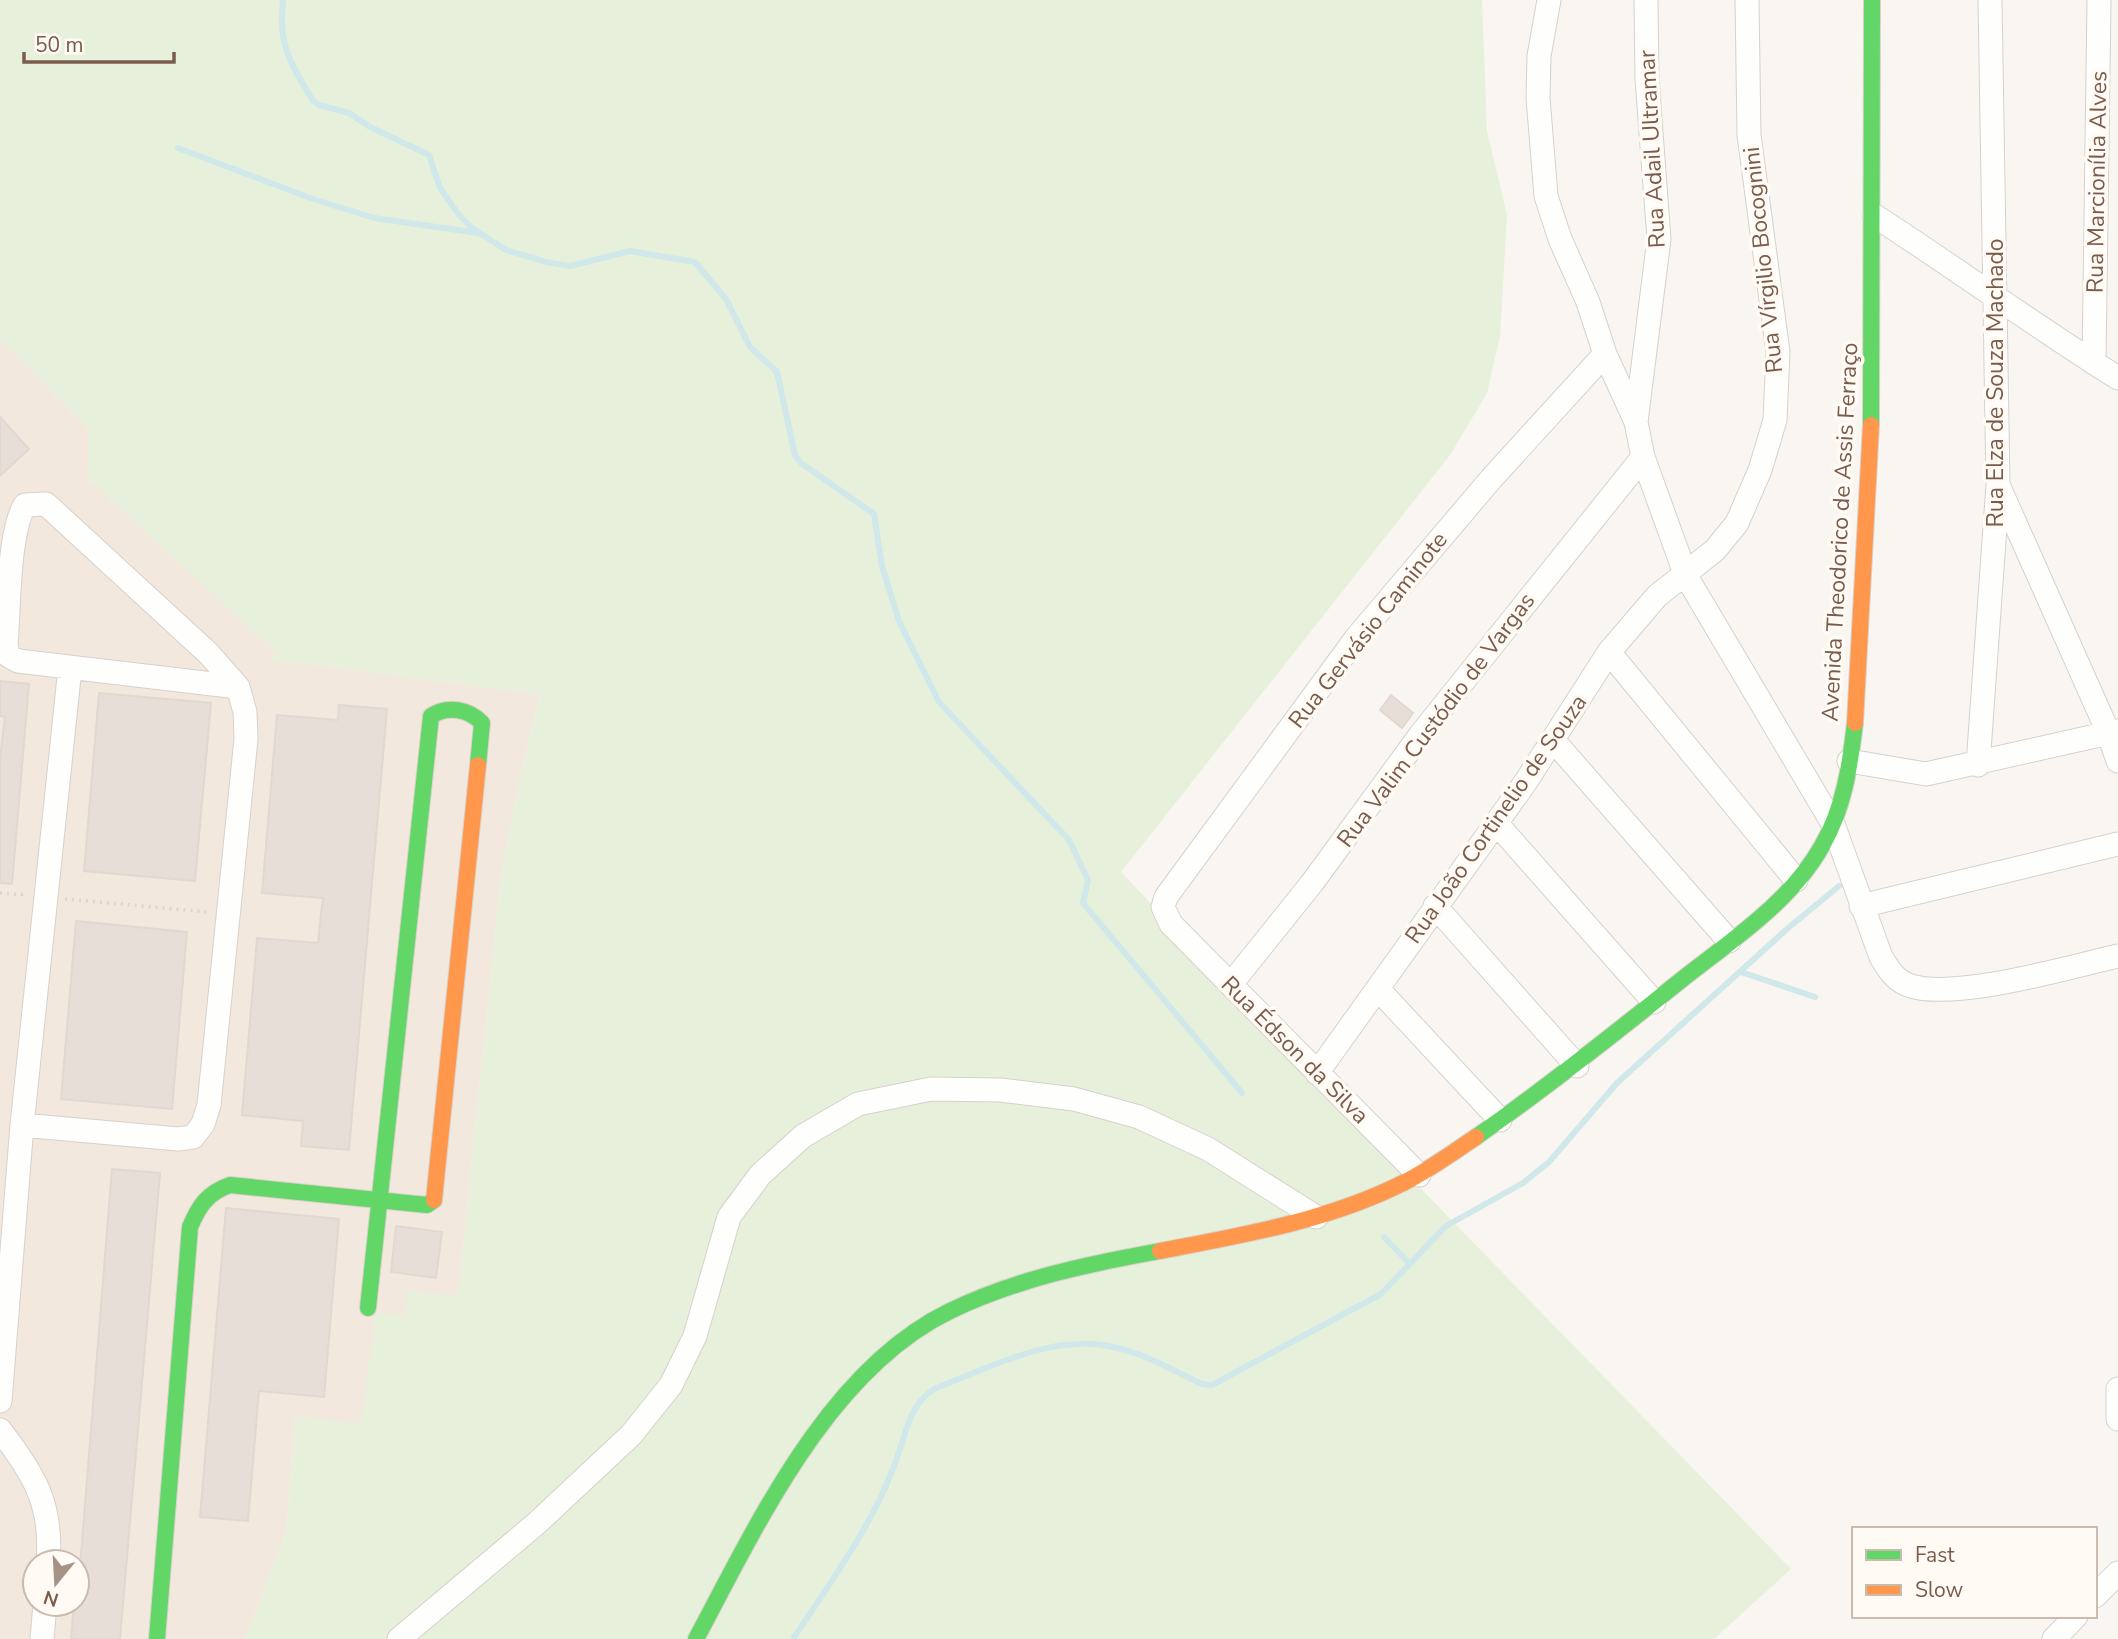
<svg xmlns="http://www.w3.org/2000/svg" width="2118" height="1639" font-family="'Nunito Sans',sans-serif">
  <rect width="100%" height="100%" fill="#f9f5f0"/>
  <!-- residential -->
  <path fill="#f2e8de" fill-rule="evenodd" d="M0,339L88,429V479L278,653L269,659L540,694L517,793L501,877L458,1296L408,1291L405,1315H376L362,1424L295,1417L286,1533L245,1639H0ZM35,1562H77V1604H35Z"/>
  <!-- green -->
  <path fill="#e7f0db" d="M0,0H1482L1487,131L1507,215L1500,336L1487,393L1450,455L1121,872L1428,1196L1791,1569L1714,1639H245L286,1533L295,1417L361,1423L376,1314L405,1315L407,1291L458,1295L501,877L517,793L540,694L268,659L277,653L88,479V429L0,339Z"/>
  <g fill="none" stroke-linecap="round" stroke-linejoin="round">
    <!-- stream -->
    <path stroke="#d0e8ea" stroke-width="6" d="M283,0C278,46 290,62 313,101L319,105L349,113L370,127L429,155L440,188L459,215L472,228L506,250L546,262L570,266L630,251L695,262L726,299L750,347L777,372L795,455L801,463L874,514L882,566L899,621L939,702L1069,840L1088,880L1083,903L1242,1093
      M178,148L313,199L374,218L478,233
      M1741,972L1815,997
      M1384,1237L1409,1263
      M793,1639C830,1583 875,1522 897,1458C906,1432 910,1404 934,1389C989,1368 1053,1333 1113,1347C1144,1353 1174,1371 1202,1384L1212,1385L1381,1294L1446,1226L1523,1183L1549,1162L1617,1083L1787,929L1839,886"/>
  </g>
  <!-- building -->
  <path fill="#e6ded7" stroke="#e2d8d2" stroke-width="2" d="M0,417L29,449L0,476Z
    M0,681L29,684L12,884L0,883V759L5,717L0,716Z
    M99,693L211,703L195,881L84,871Z
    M1391,695L1413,713L1402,728L1380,710Z
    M339,705L387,709L349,1150L301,1146L303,1121L242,1115L257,938L318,943L321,914L323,898L262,893L277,715L338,720Z
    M76,921L187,932L172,1109L61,1099Z
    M112,1169L160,1173L143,1371L120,1639H71L74,1604H77Z
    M226,1208L339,1219L324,1397L259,1391L248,1521L200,1517Z
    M396,1226L442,1232L436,1278L391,1272Z"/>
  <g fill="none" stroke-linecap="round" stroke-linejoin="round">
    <!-- street casing -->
    <g stroke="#d7d1cb" stroke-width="25">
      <path id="street" d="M1549,0L1539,56L1538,98L1546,196L1560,239L1588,302L1605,354L1636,422L1643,457L1686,576L1833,824L1881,957C1889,970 1896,982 1911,986C1957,1000 2069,967 2118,956
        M1875,216C1957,269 2035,326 2118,378
        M2094,363L2099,0
        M1636,422L1659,239L1647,79L1646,0
        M1999,487L2109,734L2118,761
        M1609,652L1796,880
        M1553,740L1729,941
        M1849,761L1926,774L2118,731
        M1978,765L1998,485L1990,0
        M1497,824L1654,1002
        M1435,906L1577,1066
        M1861,906L2118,844
        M1231,984L1312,883L1421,734L1643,457
        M1378,989L1500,1120
        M1317,1073L1525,783L1609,652L1657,596L1715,550L1737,523L1760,470L1775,420L1778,352L1749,135L1747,0
        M22,1125L178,1139L193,1137L203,1124L209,1105L246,739L245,712L238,687L208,653L46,504L25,505C8,532 9,611 6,646L9,656L18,661L238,687
        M1419,1175L1171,924L1163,907L1166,897L1357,637L1491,479L1605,354
        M2118,1389V1419
        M0,1401L22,1125L70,668
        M0,1430C34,1474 53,1505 48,1562
        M2095,1596L2118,1573
        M42,1639L45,1604
        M399,1639L537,1523L631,1435L671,1385L695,1336L729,1217L760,1175L803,1136L858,1104L931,1089L1000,1090L1074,1099L1139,1117L1208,1149L1316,1217
        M2054,1639L2076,1616"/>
    </g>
    <!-- fast casing -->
    <g stroke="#d9d2cb" stroke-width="18">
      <path id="fast" d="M1871,425L1872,0
        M1476,1137C1546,1088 1613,1035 1680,981C1729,942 1790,903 1822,846C1844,808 1850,766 1855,723
        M368,1308L431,716C447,705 469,709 482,723L478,765
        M157,1639L190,1227C199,1206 207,1193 230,1185L427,1205L434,1200
        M696,1639C757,1525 828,1370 950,1311C1016,1279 1088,1264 1160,1251"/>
    </g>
    <!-- slow casing -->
    <g stroke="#d9d2cb" stroke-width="18">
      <path id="slow" d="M1855,723L1871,425
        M434,1200L478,765
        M1160,1251C1243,1235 1327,1221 1403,1183C1429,1170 1452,1153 1476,1137"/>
    </g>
    <!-- path -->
    <path stroke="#dcd5d0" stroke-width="3.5" stroke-dasharray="2 5" stroke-linecap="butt" d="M0,893L26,895
      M65,899L207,912"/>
    <!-- street -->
    <use href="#street" stroke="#fefefd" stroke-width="23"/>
    <!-- fast -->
    <use href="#fast" stroke="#63d668" stroke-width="16"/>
    <!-- slow -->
    <use href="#slow" stroke="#ff974d" stroke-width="16"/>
  </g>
  <g text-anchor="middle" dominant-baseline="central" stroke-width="7" stroke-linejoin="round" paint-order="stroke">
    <!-- street labels -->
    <g font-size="23" fill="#7a5c4d" stroke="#fffaf3">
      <text transform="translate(1652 149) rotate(-93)">Rua Adail Ultramar</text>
      <text transform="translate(2097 182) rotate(-89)">Rua Marcionília Alves</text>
      <text transform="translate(1763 260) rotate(-96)">Rua Vírgilio Bocognini</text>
      <text transform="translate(1995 383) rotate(-90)">Rua Elza de Souza Machado</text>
      <text transform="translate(1840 532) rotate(-87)">Avenida Theodorico de Assis Ferraço</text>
      <text transform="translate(1368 630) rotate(-52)">Rua Gervásio Caminote</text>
      <text transform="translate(1436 720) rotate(-53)">Rua Valim Custódio de Vargas</text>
      <text transform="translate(1496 819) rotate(-55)">Rua João Cortinelio de Souza</text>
      <text transform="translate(1295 1050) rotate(45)">Rua Édson da Silva</text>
    </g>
  </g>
  <!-- legend -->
  <rect x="1852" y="1527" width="245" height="91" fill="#fffaf3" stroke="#cabbb1" stroke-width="2"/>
  <rect x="1866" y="1550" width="35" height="10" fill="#63d668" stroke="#cabbb1" stroke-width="2"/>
  <text x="1915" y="1562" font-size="21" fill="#7a5c4d">Fast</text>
  <rect x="1866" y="1585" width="35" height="10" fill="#ff974d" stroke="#cabbb1" stroke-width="2"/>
  <text x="1915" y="1597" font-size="21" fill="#7a5c4d">Slow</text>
  <!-- north arrow -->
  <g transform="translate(56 1583) rotate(198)"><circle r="33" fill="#fffaf3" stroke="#cabbb1" stroke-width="2"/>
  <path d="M0-5L12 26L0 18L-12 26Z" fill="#a69286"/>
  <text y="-10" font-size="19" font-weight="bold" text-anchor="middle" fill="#7a5c4d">N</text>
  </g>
  <!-- scale -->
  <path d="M24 52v10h150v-10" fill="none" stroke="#7a5c4d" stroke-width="3.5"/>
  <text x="35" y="52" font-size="21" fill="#7a5c4d" stroke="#fffaf3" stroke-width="5" paint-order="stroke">50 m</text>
</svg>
